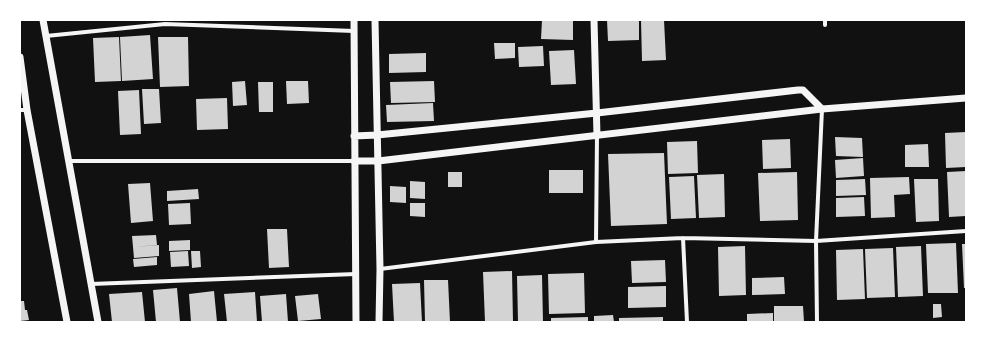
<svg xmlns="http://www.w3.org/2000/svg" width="986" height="342" font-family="Lato,sans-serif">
  <rect width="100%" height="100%" fill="#111"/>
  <!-- building -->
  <path fill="#d3d3d3" d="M542,20H573V40L541,39Z
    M607,20H639V40L608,41Z
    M641,20H664L666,60L642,61Z
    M150,35L153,79L122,81L120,37Z
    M119,37L121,81L95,82L93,38Z
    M158,37H188L189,86L160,87Z
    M494,43H515V58L495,59Z
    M543,46L544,66L519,67L518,47Z
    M574,50L576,84L551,85L549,51Z
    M426,53V72L389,73V54Z
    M245,81L247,105L233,106L232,82Z
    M286,81H308L309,103L287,104Z
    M434,81L435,102L391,103L390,82Z
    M258,82H273V112H259Z
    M142,89H159L161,123L144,124Z
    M139,90L141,134L120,135L118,91Z
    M227,98L228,129L197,130L196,99Z
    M433,103L434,121L387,122L386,105Z
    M966,132V167L946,168L945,133Z
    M835,137L862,138L863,157L836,156Z
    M790,139L791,168L763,169L762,140Z
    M697,141L698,173L668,174L667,142Z
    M928,144L929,167H905V145Z
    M664,153L667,224L611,226L608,154Z
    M863,158L864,176L836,178L835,160Z
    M549,170H583V193H549Z
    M966,171V216L949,217L947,172Z
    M448,172H462V187H448Z
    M797,172L798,220L760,221L758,173Z
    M724,174L725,217L699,218L697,175Z
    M694,176L696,218L671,219L669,177Z
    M909,177L910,194L894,195L895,217L871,218L870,178Z
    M865,179L866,195L836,196V180Z
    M914,179H938L939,221L916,222Z
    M410,181L425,182V199L410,198Z
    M150,183L153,221L131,223L128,184Z
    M390,186L406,187V203L390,202Z
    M198,189L199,199L167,201V191Z
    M864,197L865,216L836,217V198Z
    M190,203L191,224L169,225L168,204Z
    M410,203H425V217L410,216Z
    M267,229H287L289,267L269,268Z
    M156,235L157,245L133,247L132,236Z
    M190,240V250L169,251V241Z
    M956,243L958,293H928L926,244Z
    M962,244H966V288H964Z
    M159,245V256L134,258L133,247Z
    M745,246L746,295L719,296L718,247Z
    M921,246L923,296L898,297L896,247Z
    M893,248L895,297L867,298L865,249Z
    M863,249L865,299L837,300L836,250Z
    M188,251L189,266L171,267L170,252Z
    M191,251H200L201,267L192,268Z
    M157,257V265L134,267L133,259Z
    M665,260L666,282L632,283L631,261Z
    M512,271L513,322H485L483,272Z
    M584,273L585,313L549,314L548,274Z
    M542,275L543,322H518L517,276Z
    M784,277L785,294L752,295V278Z
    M424,280H448L450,322H425Z
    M420,283L422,322H394L392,284Z
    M666,286V307L628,308V287Z
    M177,288L180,322H156L153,290Z
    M214,291L217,322H191L189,294Z
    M142,292L145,322H112L109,294Z
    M255,292L257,322H227L224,294Z
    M286,294L288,322H262L260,296Z
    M318,294L321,319L298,321L295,296Z
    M20,301H24L25,310H27L29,320L20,321Z
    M933,304H941L942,317L933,318Z
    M774,306H803L804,322H774Z
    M773,313V322H747V314Z
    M613,315L614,322H594V316Z
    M588,317V322H551V318Z
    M663,317V322H619V318Z"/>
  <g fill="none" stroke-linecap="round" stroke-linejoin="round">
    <!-- minor -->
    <path stroke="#f5f5f5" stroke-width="4" d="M825,20V25
      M46,36L165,24L354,31
      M20,110H27
      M68,161H354
      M683,238L687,322
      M596,242L597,136
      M380,269L596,242L683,238L816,241L966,231
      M91,284L356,274
      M817,322L816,241L822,109"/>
    <!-- tertiary -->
    <path stroke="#f5f5f5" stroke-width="7" d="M43,20L98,322
      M354,20L356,322
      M375,20L380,269L379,322
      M594,20L597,136
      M20,57L27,110L67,322
      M354,136L377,135L597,113L798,90H803L822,109
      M354,161H378L822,109L966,98"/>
  </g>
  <!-- border -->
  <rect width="986" height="342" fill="none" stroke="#ffffff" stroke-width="42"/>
</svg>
